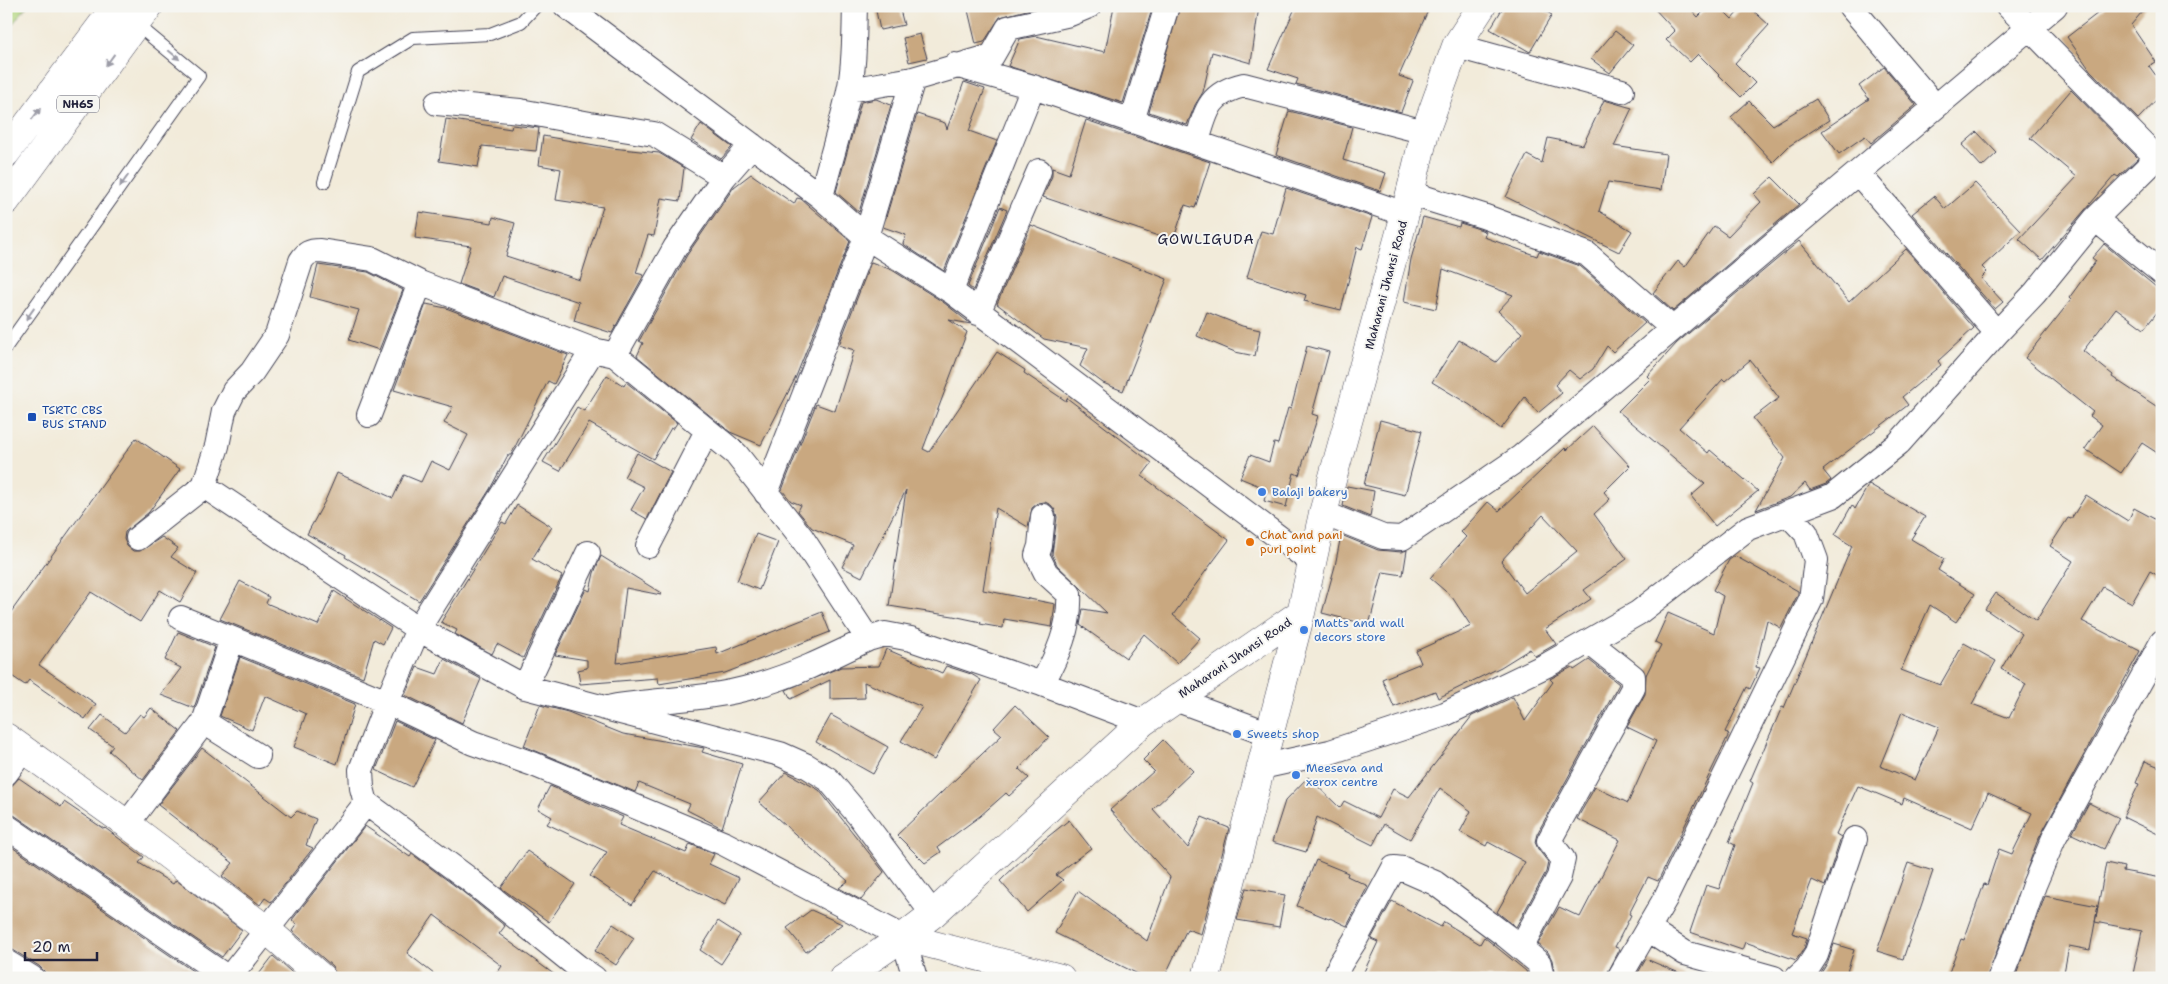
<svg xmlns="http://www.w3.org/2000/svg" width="2168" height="984" font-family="'Shantell Sans',sans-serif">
  <rect width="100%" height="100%" fill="#f6f6f2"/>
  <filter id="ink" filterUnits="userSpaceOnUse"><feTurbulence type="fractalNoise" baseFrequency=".02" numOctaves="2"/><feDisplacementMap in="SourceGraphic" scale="10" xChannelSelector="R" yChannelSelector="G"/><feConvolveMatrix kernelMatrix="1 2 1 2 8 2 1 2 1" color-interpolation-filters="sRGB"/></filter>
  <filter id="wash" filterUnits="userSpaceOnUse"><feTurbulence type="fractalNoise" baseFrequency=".0096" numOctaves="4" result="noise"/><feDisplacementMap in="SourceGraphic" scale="20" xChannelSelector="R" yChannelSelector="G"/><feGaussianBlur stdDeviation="1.12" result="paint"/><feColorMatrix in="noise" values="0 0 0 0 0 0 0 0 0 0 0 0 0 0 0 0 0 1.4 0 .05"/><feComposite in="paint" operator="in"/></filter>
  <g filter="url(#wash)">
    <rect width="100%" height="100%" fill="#f2ebda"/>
    <!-- green -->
    <path fill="#b4d780" stroke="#6b7c5e" d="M6,6H27L6,32Z"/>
    <g id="blocks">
      <!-- building -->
      <path fill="#c9a880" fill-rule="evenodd" d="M875,6H899L904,25L880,30Z
        M967,6H1042L1000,17L984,42L976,44Z
        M1114,6H1153L1123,103L1008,66L1020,39L1036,36L1105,52Z
        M1180,6H1259L1251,63L1212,52L1203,92L1195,105L1187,125L1149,112Z
        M1296,6H1430L1399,76L1413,81L1401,112L1296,84L1298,79L1268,69Z
        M1504,6H1537L1552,15L1530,52L1490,29Z
        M1652,6H1688L1698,17L1709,6H1719L1732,19L1743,6H1748L1769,25L1735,63L1755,83L1741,97L1698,54L1690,62L1666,40L1675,31Z
        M2107,6H2147L2131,25L2156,62L2149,66L2162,84V94L2138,119L2090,70L2067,37Z
        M1615,31L1633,45L1610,73L1591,59Z
        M920,34L927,58L909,62L903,38Z
        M1884,67L1916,105L1871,143L1865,136L1839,154L1822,131L1869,99L1859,86Z
        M964,82L985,89L969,131L997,141L944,271L903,244L906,235L883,227L917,114L945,123L947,129Z
        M2071,90L2138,158L2118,177L2115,175L2042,260L2019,239L2077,177L2030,138Z
        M876,99L891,105L859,212L836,192L861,102Z
        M1816,99L1829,120L1789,146L1773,162L1731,117L1749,101L1773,125Z
        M1604,100L1632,108L1614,146L1666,154L1661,190L1608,182L1599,211L1632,231L1619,252L1506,197L1527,155L1542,163L1548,138L1583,145Z
        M1289,111L1352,127L1343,160L1386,173L1380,191L1276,155Z
        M446,119L511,129L512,125L539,128L536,151L482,146L478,167L439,161Z
        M1086,120L1210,162L1195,208L1185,205L1173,241L1043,197L1052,176V168L1069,174Z
        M701,124L732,147L721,159L691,140Z
        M1977,132L1997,153L1982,167L1962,145Z
        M543,136L612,148L659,153L684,168L680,201L661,198L654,236L648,235L636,273L644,275L612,333L574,321L579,302L502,276L494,297L459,284L471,246L415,238L419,212L492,223L493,217L515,223L506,256L580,280L603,207L556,200L561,169L539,165Z
        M751,174L794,204L797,198L801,199L850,241L795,379L761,445L730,432L637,356L643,343L639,341L687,255L734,187Z
        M1772,177L1799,204L1673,311L1653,293L1678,261L1685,267L1714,226L1728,236L1761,202L1754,194Z
        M1975,183L2021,231L1982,267L1987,272L1981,278L2003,302L1995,309L1912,214L1934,196L1945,209Z
        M1286,188L1372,217L1362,249L1357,247L1341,310L1304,301L1306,295L1247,277L1261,231L1273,234Z
        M1000,207L1007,210L973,290L968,286Z
        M1423,217L1459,227L1460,223L1479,229L1486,232L1484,237L1537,256L1539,251L1580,266L1645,323L1613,352L1607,346L1593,369L1580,379L1569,370L1555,385L1562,393L1538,413L1525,397L1501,429L1470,405L1432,382L1459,340L1496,362L1522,333L1498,311L1513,295L1443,269L1436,309L1404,302L1411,259Z
        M1031,225L1167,279L1123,391L1103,383L1080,366L1088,348L1044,339L997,304Z
        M1799,241L1849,302L1906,249L1974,328L1938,361L1941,365L1902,397L1908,405L1823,470L1831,480L1826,484L1810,490L1805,483L1790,497L1756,510L1785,458L1753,418L1779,398L1750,360L1725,381L1723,379L1679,428L1708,453L1710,450L1758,491L1715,526L1691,496L1705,484L1618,411L1650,379L1647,376L1677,343Z
        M2104,244L2162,292V306L2144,329L2116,308L2083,351L2113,375L2112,377L2162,410V456L2142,443L2121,473L2085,449L2102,425L2090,416L2093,412L2025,358L2071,300L2069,298L2096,261L2092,258Z
        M871,262L892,270L943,302L971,324L949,320L967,332L923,449L929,452L997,352L1025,370L1024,373L1066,401L1067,398L1152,463L1142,476L1229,540L1173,615L1200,638L1177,663L1144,634L1126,658L1080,625L1083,609L1107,613L1057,565L1052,554L1057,517L1055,510L1051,505L1045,502L1038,503L1032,508L1028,527L996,508L983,590L1055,604L1052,627L1004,619L1003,628L980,624L981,622L953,616L889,606L906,490L862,577L842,567L853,545L812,528L798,511L801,505L791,501L782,490L816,404L835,411L854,350L839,345Z
        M318,265L368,272L403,290L379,350L349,340L359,310L310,297Z
        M426,304L446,308L568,355L554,384L548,381L511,455H508L490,489L419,601L345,557L346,555L307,534L325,501L337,473L393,498L404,475L421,482L431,461L450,470L468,435L444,423L453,407L394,390Z
        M1207,312L1242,326L1260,330L1255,356L1235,352L1197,336Z
        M1307,346L1329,352L1312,414L1318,416L1299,475L1294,473L1286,507L1264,501L1267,489L1240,478L1250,455L1269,462L1274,443L1278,444L1288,408L1291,409Z
        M607,375L624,386L626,382L677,423L673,429L671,428L653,459L589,423L560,471L543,462L577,407L584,411Z
        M1380,420L1422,431L1405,495L1364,485Z
        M1593,426L1630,466L1604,492L1610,499L1594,514L1627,559L1584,590L1591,599L1545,629L1556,644L1535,656L1530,649L1501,667L1438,698L1435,691L1394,707L1382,679L1421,663L1416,651L1471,626L1452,597L1430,578L1466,537L1461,532L1488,502L1499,511L1565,448L1567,450ZM1543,515L1577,551L1525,593L1501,561Z
        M136,438L180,469L149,512L125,532L124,539L127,546L133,551H140L162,537L178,548L171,557L197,573L180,602L160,590L140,622L91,592L39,665L96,704L85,719L29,680L25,685L6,672V619Z
        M637,453L671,472L647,519L631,510L644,487L624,477Z
        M1869,484L1925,517L1911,539L1944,559L1938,570L1975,594L1956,622L1930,605L1901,670L1940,685L1964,643L1996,661L1972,704L2009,718L2026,684L2001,669L2022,634L1985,609L1996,593L2036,621L2073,561L2050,546L2068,518L2071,519L2086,495L2128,521L2134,508L2162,523V578L2150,571L2132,603L2103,587L2082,621L2140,651L2037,842L1987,978H1947L1961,939L1964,940L1984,884L1987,885L1999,849L2012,854L2032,813L1988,793L1972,828L1904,798L1902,804L1858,786L1836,834L1841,837L1825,886L1812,880L1792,933L1807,938L1804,949L1796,960L1745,942L1742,950L1690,932L1706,885L1719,889L1735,845L1729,842L1753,783L1750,781L1782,707L1784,708L1852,546L1835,535L1852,505L1855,509ZM1902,712L1939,727L1915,780L1880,766Z
        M1347,486L1374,491L1370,517L1343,506Z
        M517,505L552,527L532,559L562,576L523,658L497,644L492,654L455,634L457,630L441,622L502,522L506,524Z
        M756,534L778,542L759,590L737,581Z
        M1341,535L1378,550L1401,552L1407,550L1403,575L1383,572L1369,625L1322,613L1335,566Z
        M601,556L661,593V595L626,588L617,663L716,647L717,654L822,612L830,632L725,673L659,684L658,678L580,684L578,670L587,668V660L555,655L586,589L590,591L594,573Z
        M1735,556L1798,591V594L1781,628L1767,620L1756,667L1760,668L1750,689L1747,687L1725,732L1729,734L1658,881L1648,877L1629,914L1631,915L1615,947L1620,949L1605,978H1555L1552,960L1548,952L1538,944L1559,907L1580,917L1620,840L1577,819L1595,787L1628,803L1656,741L1627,727L1645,694L1646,675L1661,645L1655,642L1668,613L1714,633L1723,596L1713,590L1729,560Z
        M240,581L269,597L266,603L318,625L334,591L391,628L383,644L374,639L363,677L220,619Z
        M178,632L215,647L194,708L161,695L181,668L165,660Z
        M886,649L942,673L946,666L971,674L981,680L934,760L901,741L922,707L864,682L865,698L830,699V680L791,699L786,690L841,667L879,666Z
        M240,657L355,704L337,764L294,747L306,714L265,696L252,730L220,716Z
        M444,659L481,679L462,723L405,695L417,667L437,674Z
        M1589,660L1619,684L1537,834L1535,842L1538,849L1548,862L1546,872L1516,927L1497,912L1525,862L1488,842L1486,846L1460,832L1471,811L1440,788L1410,839L1384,824L1373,845L1317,817L1306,852L1272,842L1285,801L1308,777L1340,808L1344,801L1378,818L1393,789L1409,797L1472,716L1513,697L1525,721L1553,682L1550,679L1572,667L1574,670Z
        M540,705L568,712L623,734L704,748L702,752L742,764L722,828L687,810L690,804L639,783L635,792L524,746Z
        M1015,705L1049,737L1019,769L1029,778L1009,796L1006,793L980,816L938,847L941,852L925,863L897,835L1002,735L994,728Z
        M151,708L180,731L143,780L109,751L113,746L90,730L102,715L125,732L140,714L144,717Z
        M831,715L888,747L873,774L816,742Z
        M395,721L435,740L412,787L376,770Z
        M1163,740L1193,771L1153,809L1188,848L1202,817L1229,828L1201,934L1187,929L1164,978H1146L1055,933L1078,891L1147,941L1170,877L1110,810L1154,771L1143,760Z
        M202,748L291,817L297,811L316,819L306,845L313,848L271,902L265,898L260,905L222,876L233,863L158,805Z
        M2145,761L2162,768V836L2123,817L2139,784L2136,783Z
        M786,772L819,790L884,872L861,900L839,888L848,881L759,802Z
        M19,778L61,807L64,802L104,829L105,828L144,857L139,863L173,884L176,880L242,930L222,957L14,815L6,812V792Z
        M550,786L623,817L619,825L686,853L690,844L714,854L709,864L739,878L725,905L655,871L632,905L590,876L607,852L547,824L552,817L538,809Z
        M2089,803L2119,818L2104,849L2072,834Z
        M1069,820L1091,848L1056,875L1063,880L1027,912L1000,881L1035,847Z
        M365,826L410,857L412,854L458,888L505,926L499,934L559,978H494L502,966L434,915L407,953L439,978H337L332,966L292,931L297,924L292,920Z
        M6,843L203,978H46L44,971L39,966L13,950L6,948Z
        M527,851L575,884L549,922L501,888Z
        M1316,860L1348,873L1347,876L1368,886L1347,926L1330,918L1329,919L1297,906Z
        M1908,863L1933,871L1903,959L1877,951Z
        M2106,863L2124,867L2123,871L2162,878V978L2133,974L2142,931L2095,922Z
        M1246,888L1285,895L1279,927L1237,920Z
        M2045,896L2098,906L2090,950L2069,946L2063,978H2015Z
        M1392,901L1441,927L1444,922L1480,944L1484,937L1526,971L1528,978H1361L1378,942L1371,939Z
        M811,910L842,924L806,952L787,928Z
        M718,921L740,935L721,964L700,950Z
        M613,924L634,938L616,965L595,951Z
        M1834,944L1854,950L1845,978H1818L1828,962Z
        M273,956L298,978H256Z
        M1646,959L1689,977V978H1635Z"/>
    </g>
  </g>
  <g filter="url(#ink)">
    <use href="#blocks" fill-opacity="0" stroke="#414053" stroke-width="1"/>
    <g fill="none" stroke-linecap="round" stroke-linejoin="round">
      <!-- lane casing -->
      <g stroke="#414053" stroke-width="14">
        <path id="lane" d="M324,182L358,72L413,38L490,34L521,22L536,6
          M6,347L199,76L136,24"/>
      </g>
      <!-- street casing -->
      <g stroke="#414053" stroke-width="26">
        <path id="street" d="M566,6L821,197L866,237L951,291L1313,563
          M1850,6L1935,106
          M2008,6L2156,157
          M1456,46L1622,91
          M955,65L1033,87L1405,214
          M849,90L913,79L992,56L1008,28L1070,14L1089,6
          M437,103L520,111L590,124L654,134L724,177
          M1132,121L1167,6
          M1197,142C1206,110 1209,93 1244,85L1425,132
          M1858,173L1997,333
          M1409,193L1483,216L1587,254L1672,328
          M821,197C830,161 841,127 849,91C855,64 854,34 855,6
          M2095,219L2162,273
          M951,291L1033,87
          M978,313L1039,171
          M593,350L418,629L387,702L473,743L533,764L725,844L903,937L915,978
          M615,355L736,454L802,538L868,639L885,634L911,639L1042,684L1143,722
          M369,415L420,283
          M204,486L418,629L525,687L780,754L807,766L828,779L860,817L933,914
          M766,493L866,237L913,79
          M1323,513L1383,537L1402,538L1521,457L2055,6
          M138,538L204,486L217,446L224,411L234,391L252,372L277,335L301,261C306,253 310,251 320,251L372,259L420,283L593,350L615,355L675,248L724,177L752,145
          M648,546L707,431
          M181,618L387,702L361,770L362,788L366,803L229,978
          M1042,684C1057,656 1071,627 1069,594L1046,573L1037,555L1040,546L1043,516
          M525,687L588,553
          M1175,699L1270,734
          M612,707C659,699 709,700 755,686C795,675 831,657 868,639
          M204,722L258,756
          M1261,767L1330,752L1445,714L1549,664L1638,613L1748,528L1833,496L1899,443L1997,333L2035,293L2095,219L2162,153
          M6,773L23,750
          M366,803L466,877L578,967L594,978
          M127,824L204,722L232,639
          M6,826L228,978
          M1648,929L1685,953L1774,978
          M1521,947L1559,877L1563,859L1549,841L1633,688V677L1589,642
          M6,962L32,978
          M1335,978L1340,964L1354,942L1394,868L1403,869L1435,883L1506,936L1539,963L1542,978
          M1619,978L1665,899L1811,599L1816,560L1806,533L1787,513
          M1797,978L1807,969L1816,955L1855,839
          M2000,978L2013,946L2034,885L2054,838L2162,642"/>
      </g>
      <!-- secondary casing -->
      <g stroke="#414053" stroke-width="29">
        <path id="secondary" d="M6,737L127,824L267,930L322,978
          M903,937L1061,978
          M843,978L903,937L933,914L1143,722L1301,613L1323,513L1405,214L1425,132L1456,46L1482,6
          M1206,978L1301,613"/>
      </g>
      <!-- highway casing -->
      <g stroke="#414053" stroke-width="29">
        <path id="highway" d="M6,153L116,6
          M6,201L149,6"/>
      </g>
      <!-- lane -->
      <use href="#lane" stroke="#fff" stroke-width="12"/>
      <!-- street -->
      <use href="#street" stroke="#fff" stroke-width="24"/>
      <!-- secondary -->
      <use href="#secondary" stroke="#fff" stroke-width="28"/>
      <!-- highway -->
      <use href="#highway" stroke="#fff" stroke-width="28"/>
    </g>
    <!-- one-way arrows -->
    <defs><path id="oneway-solid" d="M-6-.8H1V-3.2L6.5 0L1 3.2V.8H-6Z" transform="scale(1.25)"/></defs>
    <g fill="#9c9ca7">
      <use href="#oneway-solid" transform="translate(174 55) rotate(40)"/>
      <use href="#oneway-solid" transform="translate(110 60) rotate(126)"/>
      <use href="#oneway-solid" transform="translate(36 114) rotate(-53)"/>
      <use href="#oneway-solid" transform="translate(124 181) rotate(125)"/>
      <use href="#oneway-solid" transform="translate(30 314) rotate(125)"/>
    </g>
  </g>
  <!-- markers -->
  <rect fill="#1a4fb4" stroke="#f6f6f2" stroke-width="2" x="27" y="412" width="10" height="10" rx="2.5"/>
  <g fill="#3f7fe0" stroke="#f6f6f2" stroke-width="2">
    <circle cx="1262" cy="492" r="5"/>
    <circle cx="1304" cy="630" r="5"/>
    <circle cx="1237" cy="734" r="5"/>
    <circle cx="1296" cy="775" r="5"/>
  </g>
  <circle fill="#e8710a" stroke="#f6f6f2" stroke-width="2" cx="1250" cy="542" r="5"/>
  <g text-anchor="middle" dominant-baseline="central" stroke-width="4" stroke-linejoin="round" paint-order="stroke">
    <!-- shield labels -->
    <rect fill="#f6f6f2" stroke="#626272" stroke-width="1" x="57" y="95.5" width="42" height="17" rx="4"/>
    <g font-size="11" font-weight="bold" fill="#22223b">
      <text x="78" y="104">NH65</text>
    </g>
    <!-- street labels -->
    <g font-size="12" fill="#22223b" stroke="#f6f6f2">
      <text transform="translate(1386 285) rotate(-75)">Maharani Jhansi Road</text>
      <text transform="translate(1235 658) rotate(-34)">Maharani Jhansi Road</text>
    </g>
    <!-- transit labels -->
    <g font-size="12" fill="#164399" stroke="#f6f6f2" text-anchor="start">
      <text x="42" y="410">TSRTC CBS<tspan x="42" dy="14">BUS STAND</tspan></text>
    </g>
    <!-- shop labels -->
    <g font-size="12" fill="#366cbe" stroke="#f6f6f2" text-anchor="start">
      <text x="1272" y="492">Balaji bakery</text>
      <text x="1314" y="623">Matts and wall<tspan x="1314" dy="14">decors store</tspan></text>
      <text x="1247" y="734">Sweets shop</text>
      <text x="1306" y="768">Meeseva and<tspan x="1306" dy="14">xerox centre</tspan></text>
    </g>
    <!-- food labels -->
    <g font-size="12" fill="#c56008" stroke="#f6f6f2" text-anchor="start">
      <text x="1260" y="535">Chat and pani<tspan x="1260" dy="14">puri point</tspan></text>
    </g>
    <!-- neighbourhood labels -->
    <g font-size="14" letter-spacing="1" fill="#22223b" stroke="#f6f6f2">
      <text x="1206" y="239">GOWLIGUDA</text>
    </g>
  </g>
  <!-- margin -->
  <rect width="2168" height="984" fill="none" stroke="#f6f6f2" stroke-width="25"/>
  <!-- scale -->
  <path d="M25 952v8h72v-8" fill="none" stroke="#22223b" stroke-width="2.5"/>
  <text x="32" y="952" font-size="15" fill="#22223b" stroke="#f6f6f2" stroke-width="4" paint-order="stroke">20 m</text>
</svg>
